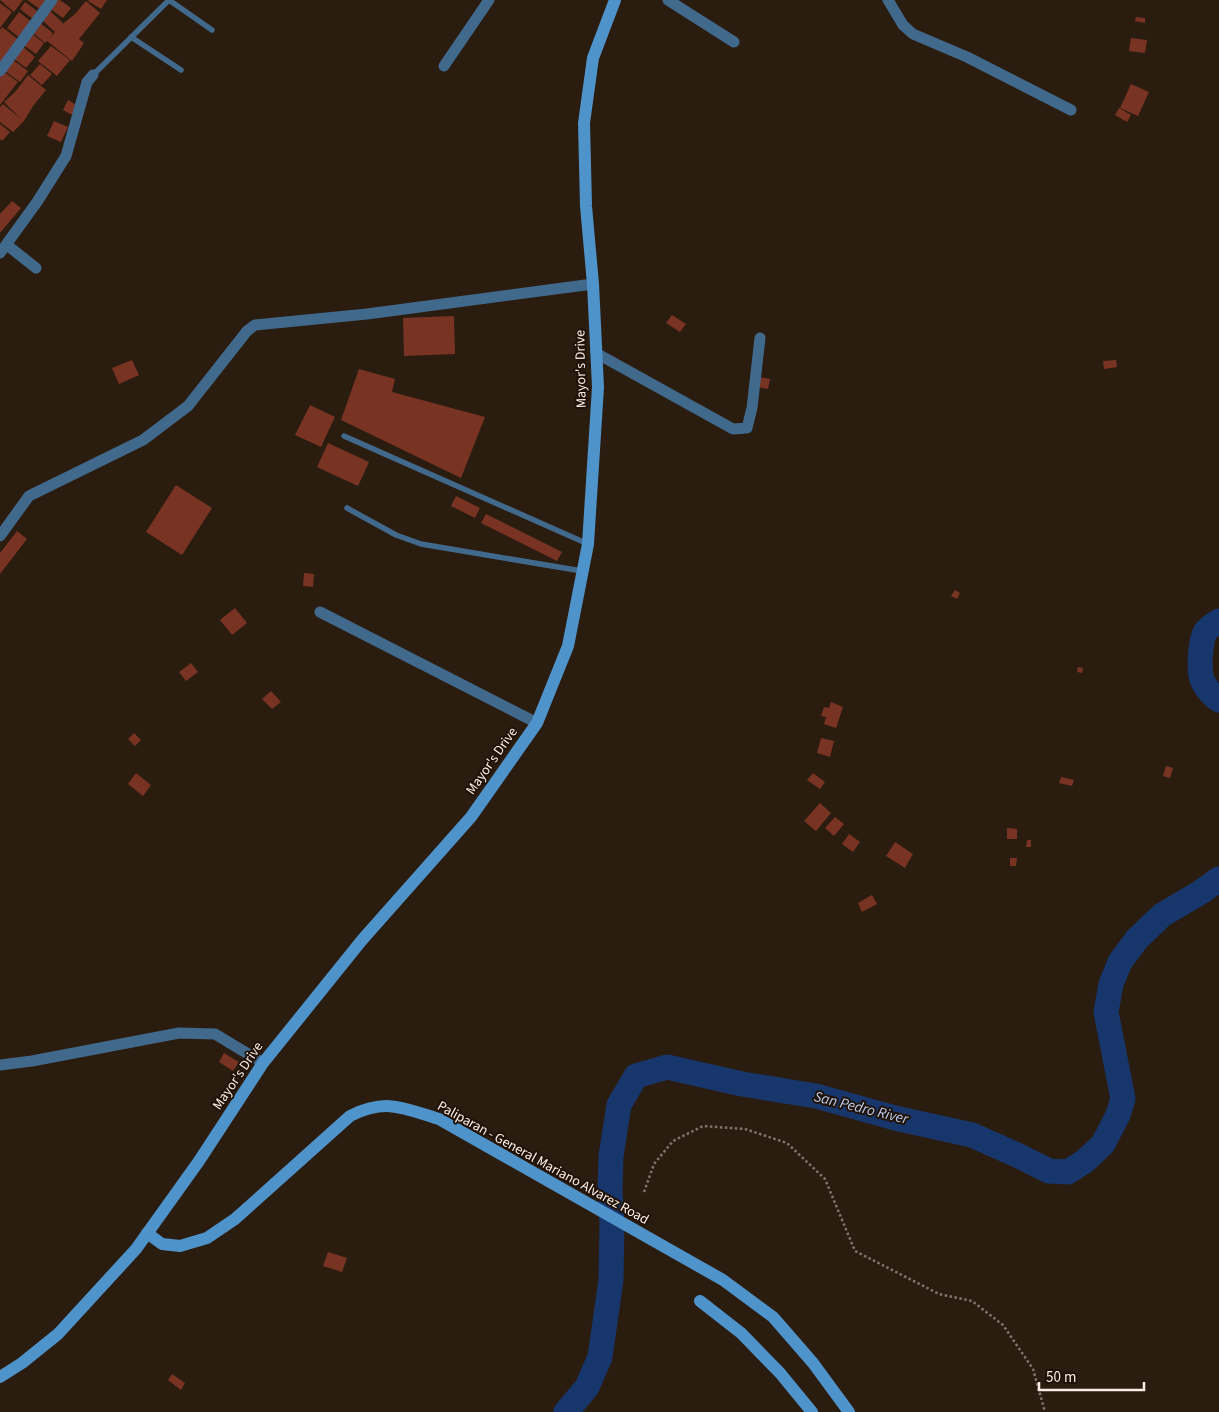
<svg xmlns="http://www.w3.org/2000/svg" width="1219" height="1412" font-family="'Source Sans 3',sans-serif">
  <rect width="100%" height="100%" fill="#2b1c10"/>
  <g fill="none" stroke-linecap="round" stroke-linejoin="round">
    <!-- river -->
    <path stroke="#17366c" stroke-width="25" d="M1219,621C1215,624 1209,627 1206,631C1200,639 1198,674 1203,682C1207,689 1213,696 1219,700
      M566,1412L587,1387L600,1357L611,1280L612,1223L610,1190L611,1156L619,1105L636,1076L667,1067L742,1084L816,1096L895,1118L972,1135L1017,1155L1049,1171L1068,1172L1085,1161L1103,1144L1118,1115L1123,1099L1106,1012L1111,984L1120,962L1137,939L1162,915L1201,892L1219,879"/>
  </g>
  <!-- building -->
  <path fill="#783322" d="M0,0H23L14,12Z
    M27,0H49L41,10Z
    M55,0H60L71,8L63,18L49,8Z
    M89,0H107L101,9L88,1Z
    M86,1L100,13L79,39L84,43L72,61L47,41L45,43L32,32L39,22L53,33L50,38L55,32L41,19L49,10L63,23L60,26L75,14Z
    M25,2L40,13L34,20L20,9Z
    M0,3L12,12L0,28Z
    M19,12L32,22L20,38L7,28Z
    M1136,17L1145,18V23L1135,21Z
    M2,27L19,40L0,65V30Z
    M32,34L44,43L36,54L23,45Z
    M1131,38L1147,40L1145,53L1129,51Z
    M21,45L35,57L26,68L12,57Z
    M51,46L70,60L57,76L38,61Z
    M13,60L28,71L20,82L5,71Z
    M40,64L52,74L42,85L30,75Z
    M3,71L18,82L0,105V74Z
    M28,75L46,90L33,106L24,121L13,132L0,122V107L3,104L21,119L4,102L16,91Z
    M1131,84L1149,92L1138,116L1120,108Z
    M68,100L80,107L74,116L63,110Z
    M1119,108L1131,115L1127,122L1115,115Z
    M54,121L68,127L61,142L47,136Z
    M0,124L10,132L2,141L0,139Z
    M12,201L21,208L0,233V214Z
    M672,315L686,324L680,332L666,323Z
    M454,316L455,354L404,356L403,318Z
    M132,360L139,375L119,384L112,368Z
    M1116,360L1117,367L1104,369L1103,361Z
    M359,369L395,379L392,392L485,417L461,478L341,420Z
    M759,377L770,379L768,389L757,387Z
    M310,405L335,417L321,447L295,435Z
    M328,443L369,462L358,486L317,467Z
    M176,485L212,508L182,555L146,532Z
    M456,496L480,508L475,518L451,506Z
    M486,514L562,552L557,561L481,523Z
    M17,531L27,539L0,574V553Z
    M304,573L314,574L313,587L303,586Z
    M955,590L960,593L957,599L951,596Z
    M235,608L247,623L232,635L220,620Z
    M191,663L198,672L186,681L179,672Z
    M1078,667L1083,668L1082,673L1077,672Z
    M271,691L281,702L272,709L262,699Z
    M831,702L843,707L836,728L824,724L826,717L821,716L824,707L829,708Z
    M134,733L141,740L135,746L128,739Z
    M821,738L834,741L830,757L817,753Z
    M1166,766L1173,768L1170,778L1163,776Z
    M136,773L151,785L143,796L128,784Z
    M813,773L825,782L820,789L807,780Z
    M1061,777L1074,780L1072,786L1059,783Z
    M820,803L831,813L816,831L804,821Z
    M835,817L844,824L834,836L825,828Z
    M1007,828L1017,829V839H1007Z
    M849,834L860,842L853,852L842,844Z
    M1027,840H1031V847H1026Z
    M895,842L913,854L905,868L886,856Z
    M1010,858H1017L1016,866H1010Z
    M872,895L877,904L862,912L858,903Z
    M224,1053L239,1062L233,1071L219,1062Z
    M328,1252L347,1258L342,1272L323,1266Z
    M172,1374L185,1383L181,1390L168,1380Z"/>
  <g fill="none" stroke-linecap="round" stroke-linejoin="round">
    <!-- path -->
    <path stroke="#82746a" stroke-width="2.5" stroke-dasharray="2.5 2.5" stroke-linecap="butt" d="M644,1192L654,1164L673,1141L703,1126L745,1129L787,1143L825,1179L855,1251L939,1294L972,1301L1003,1325L1033,1369L1045,1412"/>
    <!-- lane -->
    <path stroke="#40698c" stroke-width="5.5" d="M169,0L212,30
      M131,37L181,70
      M93,75L169,0
      M344,436L588,544
      M347,508L396,535L421,544L582,571"/>
    <!-- street -->
    <path stroke="#40698c" stroke-width="11" d="M668,0L734,42
      M888,0L903,25L913,34L967,57L1071,110
      M444,66L489,0
      M0,71L52,0
      M7,245L36,268
      M0,253L37,202L66,156L87,82L93,75
      M596,353L733,429L747,428L752,408L760,338
      M0,536L29,496L143,440L188,406L247,331L255,325L367,314L593,284
      M320,612L537,723
      M0,1065L32,1061L179,1033L215,1034L263,1063"/>
    <!-- secondary -->
    <path stroke="#4f93cb" stroke-width="12" d="M147,1233L162,1244L180,1246L207,1238L235,1219L350,1116C386,1098 403,1108 439,1119L723,1280L773,1317L813,1363L849,1412
      M700,1301L741,1333L780,1373L812,1412
      M0,1377L22,1363L58,1334L136,1249L199,1161L263,1063L362,940L471,817L537,723L568,646L588,544L598,387L593,284L586,206L584,123L593,58L615,0"/>
  </g>
  <g text-anchor="middle" dominant-baseline="central" stroke-width="4" stroke-linejoin="round" paint-order="stroke">
    <!-- street labels -->
    <g font-size="14" fill="#f9eee6" stroke="#211207">
      <text transform="translate(581 369) rotate(-91)">Mayor's Drive</text>
      <text transform="translate(492 761) rotate(-55)">Mayor's Drive</text>
      <text transform="translate(238 1076) rotate(-56)">Mayor's Drive</text>
      <text transform="translate(543 1163) rotate(29)">Paliparan - General Mariano Alvarez Road</text>
    </g>
    <!-- water labels -->
    <g font-size="15" font-style="italic" fill="#b8ccee" stroke="#211207">
      <text transform="translate(861 1108) rotate(14)">San Pedro River</text>
    </g>
  </g>
  <!-- scale -->
  <path d="M1039 1382v8h105v-8" fill="none" stroke="#f9eee6" stroke-width="2.5"/>
  <text x="1046" y="1382" font-size="15" fill="#f9eee6" stroke="#211207" stroke-width="4" paint-order="stroke">50 m</text>
</svg>
